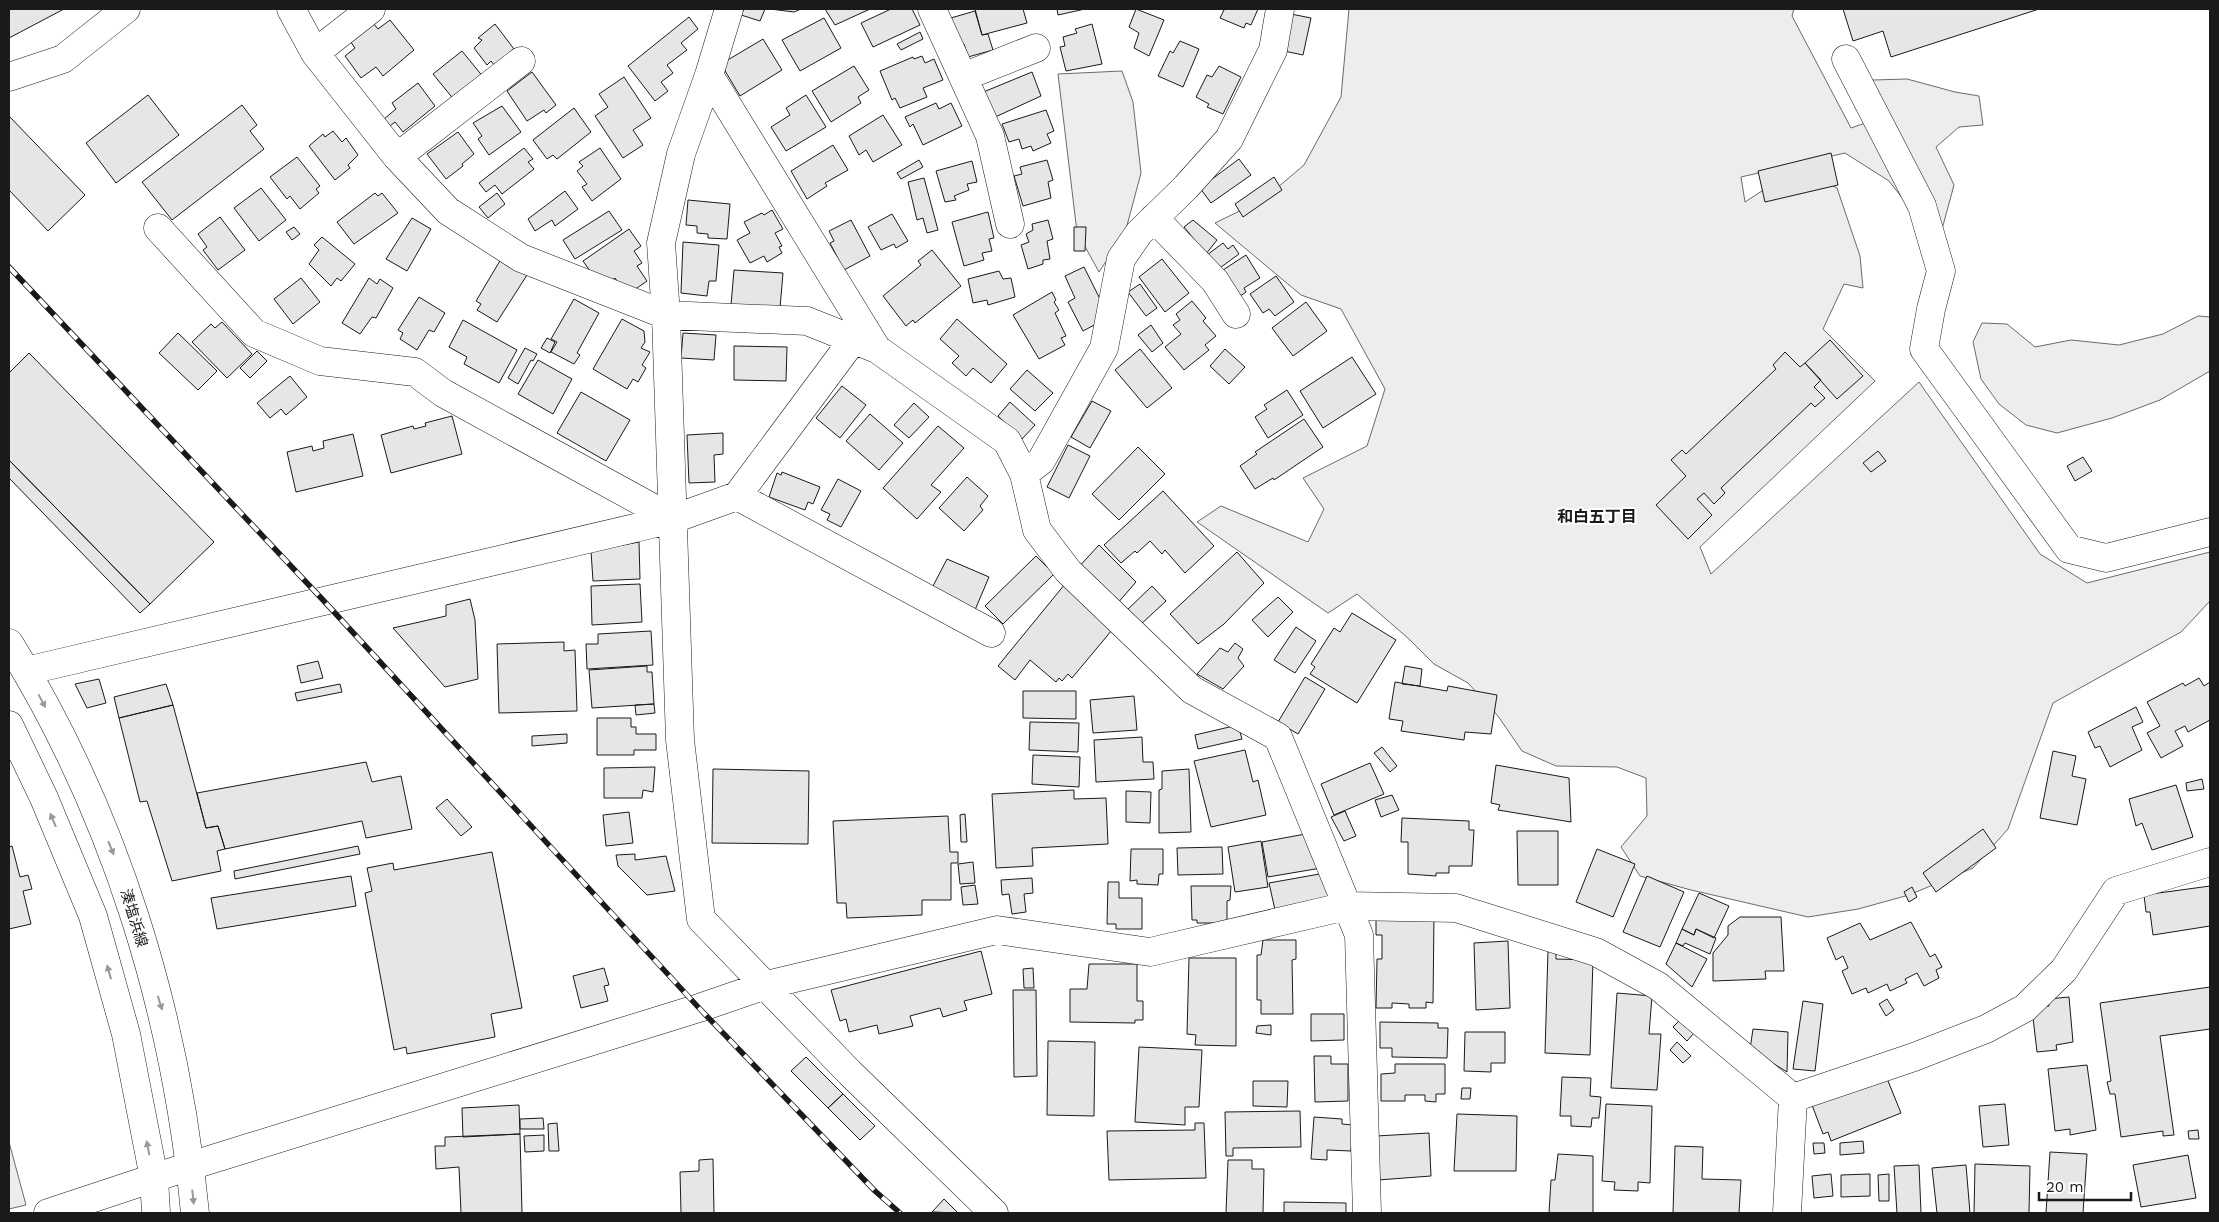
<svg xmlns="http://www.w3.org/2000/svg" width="2219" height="1222" font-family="'Work Sans','Noto Sans JP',sans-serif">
  <rect width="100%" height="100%" fill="#fff"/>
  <!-- built -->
  <path fill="#ededed" stroke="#6a6a6a" d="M1349,9H1794L1792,16L1851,128L1868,122L1860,101L1873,80L1907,79L1955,92L1979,96L1983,125L1959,127L1936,147L1954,185L1938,244L1889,181L1845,153L1741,177L1745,202L1797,168L1837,188L1860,256L1863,288L1844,284L1823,329L1875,381L1700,547L1711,574L1919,382L2040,554L2087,583L2210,552V601L2181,632L2053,703L2008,829L1973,868L1909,895L1858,909L1808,917L1691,890L1640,876L1621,847L1647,816L1646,778L1617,767L1556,766L1522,751L1498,716L1468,683L1434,664L1409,639L1357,594L1328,613L1197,522L1221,506L1308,542L1324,509L1303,478L1367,446L1385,389L1341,309L1301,295L1215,223L1264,199L1304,165L1341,97Z
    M1122,71L1133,102L1141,173L1125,233L1099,272L1077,232L1058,74Z
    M2198,316L2210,317V371L2160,400L2112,418L2057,433L2026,425L1999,404L1981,379L1973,342L1982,323L2007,324L2035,347L2071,340L2119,345L2163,334Z
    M9,1142L26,1205L9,1209Z"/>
  <!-- building -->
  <path fill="#e6e6e6" stroke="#1a1a1a" d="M9,9H64L9,38Z
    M744,9H765L760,21L741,15Z
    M770,9H801L794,12Z
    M825,9H870L835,25Z
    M891,9H912L920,25L873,47L861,23Z
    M975,9H1023L1027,23L982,35Z
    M1057,9H1085L1058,15Z
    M1136,9L1164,20L1149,56L1134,48L1139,33L1129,27Z
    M1220,9H1258L1251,25L1246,23L1244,28L1220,18L1224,10Z
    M1843,9H2039L1891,57L1883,31L1853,41Z
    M975,11L982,35L988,34L993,50L968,57L964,44L957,46L944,20Z
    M1291,14L1311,18L1303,55L1284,51Z
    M689,17L698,29L681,43L687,50L667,65L673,73L661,82L668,91L655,101L628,66Z
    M824,18L841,48L800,71L782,40Z
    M390,20L414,50L383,76L376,67L361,78L345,56L355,48L350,41L373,23L378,29Z
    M495,24L514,49L494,65L491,61L487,65L474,48L482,40L478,38Z
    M1092,24L1102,64L1066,71L1060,47L1065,46L1063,37L1077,33L1075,29Z
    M920,32L923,39L901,50L897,44Z
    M763,39L782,70L740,96L721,64Z
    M1180,41L1199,49L1183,87L1158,76L1170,51L1173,53Z
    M462,51L484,78L455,101L433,74Z
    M922,56L925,63L934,59L943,80L923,88L927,97L900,108L895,98L892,100L880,71L913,57L914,59Z
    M854,66L869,90L858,97L861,103L831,122L812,91Z
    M1219,66L1241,77L1223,114L1207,107L1209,104L1196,97L1207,75L1212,77Z
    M532,72L556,105L546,113L544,110L527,121L507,91Z
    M1032,72L1041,96L993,118L981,93Z
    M624,77L651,118L633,130L643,145L623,158L595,116L608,107L599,94Z
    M418,83L435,106L403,132L395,122L390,126L384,119L396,109L392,103Z
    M148,95L179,135L116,183L86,143Z
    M806,95L826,127L786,151L771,127L790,115L786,108Z
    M936,103L939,109L951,103L962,126L923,145L913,124L910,127L905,117Z
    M242,105L257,125L250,131L264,149L172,220L142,182Z
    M502,106L521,132L489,155L478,139L482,136L473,123Z
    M574,108L591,132L557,159L553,155L547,159L533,140Z
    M1046,110L1054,131L1047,134L1051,143L1033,151L1031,146L1022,149L1019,139L1009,142L1002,124Z
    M883,115L902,145L873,162L866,150L859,155L849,136Z
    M9,116L85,195L48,231L9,190Z
    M333,131L342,142L346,138L358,155L348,165L350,168L335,180L309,146L323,134L325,137Z
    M458,132L474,154L462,164L463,166L446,179L427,154Z
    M833,145L848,170L825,183L827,186L807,199L791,171Z
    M524,148L533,159L528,162L534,169L502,194L495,185L486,192L479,183Z
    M600,148L621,179L592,201L582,187L587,184L577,171L583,166L579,162Z
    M1831,153L1838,185L1765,202L1758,171Z
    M297,157L320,186L316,189L319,193L300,209L290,196L287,199L270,177Z
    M1239,159L1251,175L1211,203L1200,188Z
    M919,160L923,167L901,179L897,173Z
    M1047,160L1053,180L1048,182L1051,198L1023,206L1014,176L1022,174L1020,167Z
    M972,161L977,182L967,184L969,190L954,196L956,200L945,202L936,171Z
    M1274,177L1282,190L1243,217L1235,204Z
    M924,178L938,230L927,233L923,218L917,220L908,182Z
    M261,188L286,220L259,241L234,208Z
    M565,191L578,209L555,226L552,220L535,231L528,219Z
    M375,193L378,196L382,193L398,213L354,244L337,222Z
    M497,193L505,204L488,218L479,207Z
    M688,200L730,204L727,239L708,238V234L697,233V226L686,225Z
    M772,210L783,229L775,233L782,246L779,247L782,253L767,262L764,256L750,263L737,240L750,233L744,222L762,213L764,215Z
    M609,211L622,230L575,259L563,240Z
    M988,212L994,238L989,239L992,251L982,253L984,260L964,266L952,222Z
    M892,214L908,241L896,248L894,244L881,250L868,227Z
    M220,217L245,250L218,270L203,250L207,247L198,234Z
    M412,218L431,229L407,271L386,259Z
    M851,220L870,256L844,270L830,243L834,241L829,231Z
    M1048,220L1053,239L1047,241L1050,259L1043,260V264L1028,269L1021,245L1029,242L1026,234L1033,230L1032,224Z
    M1193,220L1217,240L1206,254L1184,227Z
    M294,227L300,234L292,240L286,232Z
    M1074,227H1086L1085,251H1074Z
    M629,229L641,246L634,251L642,263L637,266L647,281L627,295L615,278L608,284L601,274L595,278L583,261Z
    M322,237L355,264L341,281L337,278L331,286L309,264L319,250L314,245Z
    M683,242L719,245L716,281H709L707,296L681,293Z
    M1223,243L1228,249L1233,245L1239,254L1217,270L1207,255Z
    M932,250L961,286L915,323L913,320L906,326L883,296L921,265L918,261Z
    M1246,255L1260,278L1244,288L1246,292L1239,297L1223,270Z
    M501,259L527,275L497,322L477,310L481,304L476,301Z
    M1162,259L1189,293L1165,312L1139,277Z
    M1084,267L1104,307L1100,322L1083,331L1068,302L1075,298L1065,276Z
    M734,270L783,273L780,308L731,305Z
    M999,271L1003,279L1011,278L1015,297L988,305L987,300L973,303L968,279Z
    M1276,276L1294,302L1275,316L1269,309L1263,313L1250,294Z
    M301,278L320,302L293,324L274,299Z
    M369,278L377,284L380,279L393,288L376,318L372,317L360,334L342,323Z
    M1140,284L1157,308L1146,316L1128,292Z
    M1052,292L1056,300L1054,302L1059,310L1055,313L1066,336L1061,338L1065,345L1039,359L1013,315Z
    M419,297L445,313L434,332L429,330L417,350L400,339L403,333L398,330Z
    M574,299L599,313L577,353L580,355L574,364L551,352L557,342L551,339Z
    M1192,301L1206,318L1203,321L1216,336L1205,345L1209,350L1184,370L1165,347L1181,334L1173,325L1180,320L1176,314Z
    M1306,302L1327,331L1293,356L1272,328Z
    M622,319L644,331L645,342L641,348L650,352L642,365L646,368L638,382L633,379L627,389L593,369Z
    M957,319L1007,364L991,383L973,368L966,376L952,363L959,356L940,339Z
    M463,320L517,350L499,383L464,364L467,357L449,347Z
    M222,322L252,354L227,378L192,342L211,324L215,328Z
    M1151,325L1163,343L1152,352L1138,335Z
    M178,333L217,371L198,390L159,353Z
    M683,333L716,335L714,360L681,358Z
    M547,338L555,342L550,353L541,348Z
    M1830,340L1863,376L1837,399L1805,363Z
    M734,346L787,347L786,381L734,380Z
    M525,348L537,354L533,361L531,360L518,384L508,378Z
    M1140,349L1172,388L1147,408L1115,370Z
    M1225,349L1245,367L1229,384L1210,366Z
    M257,351L267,361L250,378L240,368Z
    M1785,352L1800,367L1805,363L1821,380L1814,387L1825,398L1815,407L1811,403L1721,488L1725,493L1714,504L1704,493L1697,499L1712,515L1688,539L1656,505L1686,476L1671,460L1682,450L1686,454L1776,369L1773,365Z
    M29,353L214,542L150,604L9,460V373Z
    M1352,357L1376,394L1323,428L1300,391Z
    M538,360L572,379L553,414L518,394Z
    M1027,370L1053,393L1035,411L1010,389Z
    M290,376L307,397L286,415L281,409L270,418L257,403Z
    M842,386L866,405L840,438L816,418Z
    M1287,390L1303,415L1268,438L1255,417L1267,409L1264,405Z
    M581,392L630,420L606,461L557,433Z
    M1092,401L1111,411L1090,448L1071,437Z
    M1010,402L1035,425L1022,439L998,416Z
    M914,403L929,417L909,438L894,425Z
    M870,414L903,443L879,470L846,441Z
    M452,416L462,454L391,473L381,435L413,426L414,429L426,426L425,423Z
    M1304,419L1323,447L1274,480L1273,478L1255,489L1240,466L1257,454L1255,452Z
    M938,426L964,448L931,485L941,492L917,519L883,488Z
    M723,433V454L714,455L715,482L689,483L687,435Z
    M353,434L363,476L296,492L287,452L312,446L313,451L324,448L323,441Z
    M1068,445L1090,456L1069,498L1047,487Z
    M1138,447L1165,474L1119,520L1092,494Z
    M1878,451L1886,461L1871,472L1863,463Z
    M2083,457L2092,471L2075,481L2067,466Z
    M9,460L150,604L140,613L9,478Z
    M782,472L820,487L813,504L808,502L805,510L769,497L777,473L781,475Z
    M967,477L988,496L980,506L983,510L964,531L939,508Z
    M838,479L861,491L841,527L827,520L830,514L821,510Z
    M1163,491L1214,546L1185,573L1165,550L1162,554L1150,541L1137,553L1135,551L1121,563L1104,545Z
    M639,542L640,579L593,581L591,551Z
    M1099,545L1136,582L1116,605L1076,570Z
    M1237,552L1264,583L1224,624L1198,644L1170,614Z
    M1036,556L1054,574L1003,624L985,606Z
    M947,559L989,577L975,610L932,588Z
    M640,584L642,622L592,625L591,586Z
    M1065,584L1112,630L1072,678L1068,674L1062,681L1059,678L1056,682L1030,660L1015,680L998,666Z
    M1152,586L1166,601L1139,626L1125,612Z
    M1278,597L1293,612L1268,637L1252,620Z
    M470,599L475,620L478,679L445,687L393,628L446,616V605Z
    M1352,613L1396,640L1357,703L1310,674L1315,667L1311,664L1334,628L1340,632Z
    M1296,627L1316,641L1295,673L1274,660Z
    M651,631L653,665L587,669L586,644H598V634Z
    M564,642V651L575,650L577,711L499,713L497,644Z
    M1235,643L1243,649L1238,658L1244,666L1223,689L1197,674L1220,648L1228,652Z
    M318,661L323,678L301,683L297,666Z
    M647,666V672H652L654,704L592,708L589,670Z
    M1405,666L1422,669L1420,686L1402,684Z
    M1305,677L1325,689L1298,734L1278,722Z
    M2199,678L2204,686L2210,682V720L2188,732L2185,726L2175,731L2183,746L2161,758L2147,733L2160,726L2147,702L2183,683L2185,686Z
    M99,679L106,703L87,708L75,684Z
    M1395,682L1447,691L1448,686L1497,695L1491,734L1465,732L1464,740L1401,731L1403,721L1389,719Z
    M166,684L173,705L119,718L114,697Z
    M340,684L342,692L297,701L295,693Z
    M1023,691H1076V719L1023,718Z
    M1134,696L1137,730L1093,733L1090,700Z
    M654,704L655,713L636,715L635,705Z
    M173,705L206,828L218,826L225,849L217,851L221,871L172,881L147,801L140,802L119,718Z
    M2136,707L2143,722L2132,727L2142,750L2110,767L2100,746L2095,748L2088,732Z
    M597,718H631V727H636V734H656V750H634V755H597Z
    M1030,722L1079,723L1078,752L1029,750Z
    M1238,725L1242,739L1198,749L1195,735Z
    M567,734V743L532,746V736Z
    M1142,737L1143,762H1153L1154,779L1096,782L1094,740Z
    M1382,747L1397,766L1390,772L1374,753Z
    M1245,750L1253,782L1258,780L1266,815L1211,827L1194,761Z
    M2053,751L2076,756L2072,776L2086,779L2077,825L2040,818Z
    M1033,755L1080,757L1079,787L1032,784Z
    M366,762L372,782L401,776L412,829L366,838L362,821L225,849L218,826L206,828L197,793Z
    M1370,763L1384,794L1334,815L1321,784Z
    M1496,765L1569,778L1571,822L1498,810L1500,805L1491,803Z
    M655,767L653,792L643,790L642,798H604V768Z
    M713,769L809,771L808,844L712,843Z
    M1189,769L1191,832L1159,833V790L1162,789V771Z
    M2202,779L2204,789L2187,791L2186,783Z
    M2176,785L2193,837L2152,850L2142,823L2136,826L2129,799Z
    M1074,790V799L1106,798L1108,844L1032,848L1033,866L996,868L992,794Z
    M1126,791L1151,792L1150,823L1126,822Z
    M1392,795L1399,810L1381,817L1375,800Z
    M447,799L472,827L461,836L436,808Z
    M1345,811L1356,836L1344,841L1331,817Z
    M629,812L633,843L606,846L603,815Z
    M965,814L967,842H961L960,815Z
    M948,816L950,852H958V863H951V900H922V915L847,918L846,903H837L833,821Z
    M1402,818L1469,821V830H1474L1472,866H1449V873H1436V876L1408,874V842H1401Z
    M1983,829L1996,848L1936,892L1923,873Z
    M1517,831H1558V885H1518Z
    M1311,833L1321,868L1268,877L1262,842Z
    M1261,841L1268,887L1235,892L1228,847Z
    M12,846L20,877L28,875L32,889L23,891L31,924L9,929V847Z
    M358,846L360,854L235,879L234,871Z
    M1222,847L1223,874L1178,875L1177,848Z
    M1131,849H1163V874H1159L1158,885L1137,884V880L1130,881Z
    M1597,849L1635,864L1613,917L1576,902Z
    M492,852L522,1008L491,1014L495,1037L407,1054L406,1047L394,1050L365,893L372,891L367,868L393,863L394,870Z
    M635,854V860L666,856L675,891L647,895L618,866L616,855Z
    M973,862L975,883L960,884L958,864Z
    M1325,873L1330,899L1275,910L1269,883Z
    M351,876L356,906L217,929L211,898Z
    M1647,876L1684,892L1660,947L1623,932Z
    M1032,878L1033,893L1024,894L1026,912L1012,914L1009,894L1002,895L1001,880Z
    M1108,882H1119V898H1142V929H1116V924H1107Z
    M975,885L978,904L963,905L961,887Z
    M1191,886H1231L1230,900L1227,901V923H1197V920H1192Z
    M2210,886V926L2153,935L2150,912H2146L2144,895Z
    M1912,887L1917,897L1909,902L1904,892Z
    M1699,893L1729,906L1714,938L1696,929L1694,935L1682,929Z
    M1434,914L1433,1003L1426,1002V1008H1409V1004L1392,1003V1008H1376L1377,959H1382V935H1376V915Z
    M1740,917H1781L1784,971H1765L1766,979L1713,981V953L1728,935V926Z
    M1911,922L1930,957L1935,954L1942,967L1936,970L1939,978L1924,986L1917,973L1905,979L1907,983L1890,991L1887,984L1868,993L1866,988L1852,994L1842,971L1848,968L1843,956L1836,960L1827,938L1860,923L1870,940Z
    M1682,929L1694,935L1696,929L1716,938L1710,954L1685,943L1683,946L1676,943Z
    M1263,940H1296V959L1292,960L1293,1014H1261V1000H1257V955H1261Z
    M1508,941L1510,1008L1476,1010L1474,943Z
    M1676,943L1707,959L1692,987L1666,964Z
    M1548,950H1556V959L1593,960L1590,1055L1545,1053Z
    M981,951L992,994L964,1001L967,1010L943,1017L940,1008L910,1016L913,1026L879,1034L877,1025L849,1032L846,1019L840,1021L831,990Z
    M1189,958H1236V1046L1195,1045L1196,1035L1187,1034Z
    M1089,964H1137V1001H1143V1020H1135V1023L1070,1022V989H1087Z
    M604,968L609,985L604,986L608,1001L581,1008L573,976Z
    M1033,968L1034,988H1024L1023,969Z
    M2210,987V1029L2160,1036L2174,1135L2163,1136V1131L2121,1137L2115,1094H2110L2107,1082L2111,1081L2100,1003Z
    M1013,990H1036L1037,1076L1014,1077Z
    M1617,993L1652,996L1649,1034H1661L1657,1090L1611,1088Z
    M2069,997L2073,1042L2056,1045L2057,1050L2037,1052L2032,1009L2049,1006L2048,999Z
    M1887,999L1894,1010L1886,1016L1879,1004Z
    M1803,1001L1823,1004L1815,1071L1793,1069Z
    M1311,1014H1344V1040L1311,1041Z
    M1680,1020L1694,1033L1687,1041L1673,1027Z
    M1380,1022L1438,1023V1028H1448L1447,1058L1392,1057V1048H1380Z
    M1271,1025V1035L1256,1033L1257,1026Z
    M1753,1029L1788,1032L1787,1072L1750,1049Z
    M1465,1032H1505V1063H1491V1072L1464,1071Z
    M1048,1041L1095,1042L1094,1116L1047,1115Z
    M1677,1042L1691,1056L1683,1063L1670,1050Z
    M1139,1047L1202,1050L1199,1107H1185V1125L1135,1122Z
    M1314,1056H1331V1064H1348V1101L1315,1102Z
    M806,1057L843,1094L828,1108L791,1071Z
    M1395,1064H1445V1094H1436V1102L1425,1101V1095H1405V1101H1381V1074L1395,1073Z
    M2087,1065L2096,1130L2070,1135V1129L2055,1131L2048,1069Z
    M1886,1076L1901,1113L1831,1141L1828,1132L1823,1134L1812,1105Z
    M1562,1077L1591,1078L1590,1096L1601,1097L1599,1118H1592L1591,1127L1571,1126V1116H1560Z
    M1253,1081H1288L1287,1107L1253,1106Z
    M1462,1088H1471L1470,1099H1461Z
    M843,1094L875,1126L860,1140L828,1108Z
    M1606,1104L1652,1106L1650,1183L1638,1182V1191L1614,1190L1615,1182L1602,1181Z
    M2005,1104L2009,1145L1983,1147L1979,1106Z
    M519,1105L520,1134L463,1137L462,1108Z
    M1300,1111L1301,1147L1233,1148V1156H1226L1225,1112Z
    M1457,1114L1517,1116L1516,1171H1454Z
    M1314,1117L1342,1119V1124L1353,1125L1351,1151L1327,1150V1160L1311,1159Z
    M543,1118L544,1129H520V1119Z
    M557,1123L559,1151H549L548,1124Z
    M1195,1123H1204L1206,1178L1109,1180L1107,1131L1195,1130Z
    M2198,1130L2199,1139H2189L2188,1131Z
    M1429,1133L1431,1176L1378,1180L1376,1136Z
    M520,1134L522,1213H461L459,1167L436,1169L435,1146H445V1137Z
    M544,1135V1151L525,1152L524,1136Z
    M1863,1141L1864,1153L1840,1155V1143Z
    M1813,1143H1824L1825,1153L1814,1154Z
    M1675,1146L1703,1147L1702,1179L1741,1180L1739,1213H1673Z
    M2050,1152L2087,1154L2083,1213H2046Z
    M1558,1154L1593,1156V1213H1549L1551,1180H1555Z
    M2188,1155L2196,1198L2141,1207L2133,1165Z
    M713,1159L714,1213H681L680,1172L699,1171V1160Z
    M1228,1160H1252V1169H1264L1263,1213H1226Z
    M1975,1164L2030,1166L2029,1213H1974Z
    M1919,1165L1921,1213H1897L1894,1166Z
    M1966,1165L1970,1213H1937L1932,1168Z
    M1831,1174L1833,1196L1814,1198L1812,1176Z
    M1870,1174V1196L1841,1197V1175Z
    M1889,1174V1201H1879L1878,1175Z
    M944,1199L958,1213L932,1212Z
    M1284,1202L1346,1203V1213H1284Z"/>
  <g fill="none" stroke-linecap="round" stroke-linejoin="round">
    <!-- minor casing -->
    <g stroke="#1a1a1a" stroke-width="29">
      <path id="minor" d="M291,9L315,53L397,157L448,211L521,258L666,315L807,321L877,349L1007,441L1024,474L1037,530L1068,571L1192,690L1278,737L1359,935L1367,1213
        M729,9L709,75L681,154L661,243L666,315L680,740L701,919L850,1073L994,1213
        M932,9L990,136L1010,224
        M315,53L371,9
        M1846,59L1922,206L1941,271L1931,309L1924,349L2069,549L2106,558L2210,532
        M709,75L877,349
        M9,77L63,59L126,9
        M963,77L1036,48
        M397,157L521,61
        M1154,218L1215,281L1236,314
        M158,228L254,333L320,361L415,372L443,393L673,519
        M1024,474L1041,461L1104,348L1121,259L1139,233L1186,187L1229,139L1273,50L1280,9
        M737,496L991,633
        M26,671L673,519L737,496L853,340
        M1793,1098L1914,1057L1986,1029L2025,1008L2064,970L2116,891L2210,862
        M48,1213L190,1166L699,1008L766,985L997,930L1150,952L1347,906L1456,908L1596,952L1658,986L1793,1098
        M1787,1213L1793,1098"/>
    </g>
    <!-- secondary casing -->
    <g stroke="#1a1a1a" stroke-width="29">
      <path id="secondary" d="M9,643C116,815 176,1013 195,1213
        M9,725L44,798L93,916L126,1034L154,1178L156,1213"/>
    </g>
    <!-- minor -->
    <use href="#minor" stroke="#fff" stroke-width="28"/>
    <!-- secondary -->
    <use href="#secondary" stroke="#fff" stroke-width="28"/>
    <!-- rail casing -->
    <g stroke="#1a1a1a" stroke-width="5.5">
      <path id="rail" d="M9,267L323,600L699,1008L875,1191L900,1213"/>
    </g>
    <!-- rail -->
    <use href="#rail" stroke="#fff" stroke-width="4" stroke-dasharray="11" stroke-linecap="butt"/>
  </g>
  <!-- one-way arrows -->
  <defs><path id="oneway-solid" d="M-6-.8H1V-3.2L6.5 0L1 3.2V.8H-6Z" transform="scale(1.25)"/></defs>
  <g fill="#989898">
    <use href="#oneway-solid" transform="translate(42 701) rotate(62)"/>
    <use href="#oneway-solid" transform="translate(53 820) rotate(-113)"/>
    <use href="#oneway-solid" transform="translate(111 848) rotate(68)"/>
    <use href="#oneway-solid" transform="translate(109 972) rotate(-106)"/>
    <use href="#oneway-solid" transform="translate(160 1003) rotate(73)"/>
    <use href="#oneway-solid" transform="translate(148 1148) rotate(-101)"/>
    <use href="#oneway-solid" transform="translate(193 1197) rotate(84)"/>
  </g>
  <g text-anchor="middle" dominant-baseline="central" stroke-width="4" stroke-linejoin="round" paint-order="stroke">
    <!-- street labels -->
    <g font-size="15" fill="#1a1a1a" stroke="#fff">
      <text transform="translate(134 918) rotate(73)">湊塩浜線</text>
    </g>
    <!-- neighbourhood labels -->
    <g font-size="16" font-weight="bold" fill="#1a1a1a" stroke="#fff">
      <text x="1597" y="516">和白五丁目</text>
    </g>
  </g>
  <!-- border -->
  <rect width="2219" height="1222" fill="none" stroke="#1a1a1a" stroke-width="20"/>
  <!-- scale -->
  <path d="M2039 1192v8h92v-8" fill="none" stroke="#1a1a1a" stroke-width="2.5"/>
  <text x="2046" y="1192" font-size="15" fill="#1a1a1a" stroke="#ffffff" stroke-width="4" paint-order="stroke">20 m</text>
</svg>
